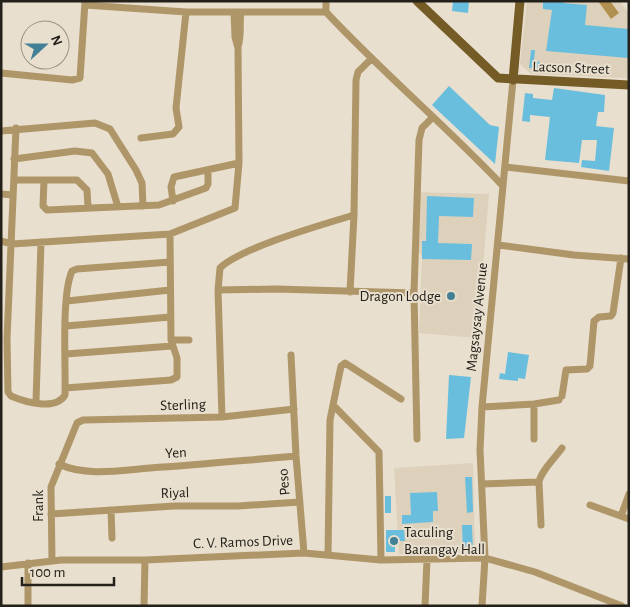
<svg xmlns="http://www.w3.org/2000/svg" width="630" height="607" font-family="'Alegreya Sans',sans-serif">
  <rect width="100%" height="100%" fill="#e8dfce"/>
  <!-- built -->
  <path fill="#ded1bb" d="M527,1H619L629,13V78L531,74L520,64Z
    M416,192L489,194L477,338L419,333L422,259L421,254L416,253Z
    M473,463L475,552L399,554L394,468Z"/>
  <!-- water -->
  <path fill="#b2904f" d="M598,1H610L619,13L611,19Z"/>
  <!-- building -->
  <path fill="#69bedd" d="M453,1H469L468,13L452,11Z
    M543,1H563V3L587,5L585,25L629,29L628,58L546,51L552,10L543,9Z
    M531,50H535L534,61L540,62L539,69L529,68Z
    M449,86L490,125L499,127L495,164L432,105Z
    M554,88L605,95L604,112H598L596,126L614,128L609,171L581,167L582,160L595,161L597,140H582L579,163L545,160L550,117L530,115V122L522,121L525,93L533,94V98L552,100Z
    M427,196L474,198L473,217L439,216L438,243L472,244L471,260L422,259V241H426Z
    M508,352L529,355L525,379L518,378V381L499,379L500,373L505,374Z
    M449,375L471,377L464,438L446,439Z
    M465,477H472L473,512L467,513Z
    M437,492L438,511H433V522L402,524V515H411L410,493Z
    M385,496H391V513H385Z
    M462,525H472L473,551H463Z
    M386,530H404L405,541H395V552H386Z"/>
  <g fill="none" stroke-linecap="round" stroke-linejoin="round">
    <!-- minor -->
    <path stroke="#af9668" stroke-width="7" d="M326,1V12C382,72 445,125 502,185
      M85,5L186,12H326
      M238,47C242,33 239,27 241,12
      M1,73L72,80L80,78L85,2
      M16,128L7,339L8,392L11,396C25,402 56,411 65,395C66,365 61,296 72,271L77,269L170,262
      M1,131L95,123L110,129L136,170L142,183L143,206
      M141,138L173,134L179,127L176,108L186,12
      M14,159L75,151L92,153L108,174L118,207
      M505,167L629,181
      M14,180H77L87,190L88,207
      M44,180L43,206L47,210L159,205L206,188L208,184V170
      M1,194L13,195
      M173,201L171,187L174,177L239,163
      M1,241L12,244L170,234L235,208L239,163L238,48L235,37L234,12
      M498,245L574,255L629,259
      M218,290L276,289L414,293
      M350,292L354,215
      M67,301L170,290
      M66,326L170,317
      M171,340H189
      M66,354L172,346
      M291,355L296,456L304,553
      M65,388L171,380L177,377V358L171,340L170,234
      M562,396L566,370L587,369L590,366L594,321L599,317L611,316L613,313L621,258
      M36,402L41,242
      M333,405L341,366L345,363L401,399
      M482,407L534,404L559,400
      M222,417L218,290L220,268C240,248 324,224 354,215L356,80L358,72L370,60
      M417,439L414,293L419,140L422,128L433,117
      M534,439V404
      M59,464C86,477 122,470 150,468C199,465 247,460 296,456
      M539,482C541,471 555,458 562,448
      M482,484L539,482L541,525
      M590,505L629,519
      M111,510L112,538
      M51,514L174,506H238L300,502
      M621,516L629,494
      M328,555L330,420L333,405L379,452L381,560
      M52,561L51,487L77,423L83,420L222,417L294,409
      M28,563V606
      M1,567L61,560H145L304,553L381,560L485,558L535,572L622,606
      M144,606L145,560
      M425,606L427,560
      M482,606L485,558L480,450L482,407L513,80"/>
    <!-- major -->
    <path stroke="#755b26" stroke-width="9" d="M417,1L498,78L629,85
      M513,80L520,1"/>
  </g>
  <!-- markers -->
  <g fill="#428096" stroke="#e8dfce" stroke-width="2">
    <circle cx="451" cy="296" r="5"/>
    <circle cx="394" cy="541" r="5"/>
  </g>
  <g text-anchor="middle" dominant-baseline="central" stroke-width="4" stroke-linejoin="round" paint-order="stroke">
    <!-- street labels -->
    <g font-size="15" fill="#24211a" stroke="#e8dfce">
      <text transform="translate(571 68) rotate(2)">Lacson Street</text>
      <text transform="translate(477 317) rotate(-84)">Magsaysay Avenue</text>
      <text transform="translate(183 405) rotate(-2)">Sterling</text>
      <text transform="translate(176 453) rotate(-4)">Yen</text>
      <text transform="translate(284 482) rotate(-95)">Peso</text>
      <text transform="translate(175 493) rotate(-2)">Riyal</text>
      <text transform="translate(38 506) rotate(-90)">Frank</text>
      <text transform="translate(243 542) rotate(-2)">C. V. Ramos Drive</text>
    </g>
    <!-- poi labels -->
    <g font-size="15" fill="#24211a" stroke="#e8dfce" text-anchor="end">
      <text x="441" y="296">Dragon Lodge</text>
      <text x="404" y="532" text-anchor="start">Taculing<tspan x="404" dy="17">Barangay Hall</tspan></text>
    </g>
  </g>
  <!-- border -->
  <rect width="630" height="607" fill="none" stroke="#24211a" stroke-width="5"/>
  <!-- north arrow -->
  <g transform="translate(45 45) rotate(69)"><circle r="24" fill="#e8dfce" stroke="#9a9386"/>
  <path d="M0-4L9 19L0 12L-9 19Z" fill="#428096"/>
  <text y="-8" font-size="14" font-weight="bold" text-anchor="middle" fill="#24211a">N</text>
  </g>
  <!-- scale -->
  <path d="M22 577v8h92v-8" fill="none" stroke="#24211a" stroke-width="2.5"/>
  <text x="30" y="577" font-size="15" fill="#24211a" stroke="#e8dfce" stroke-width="4" paint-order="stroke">100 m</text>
</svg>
